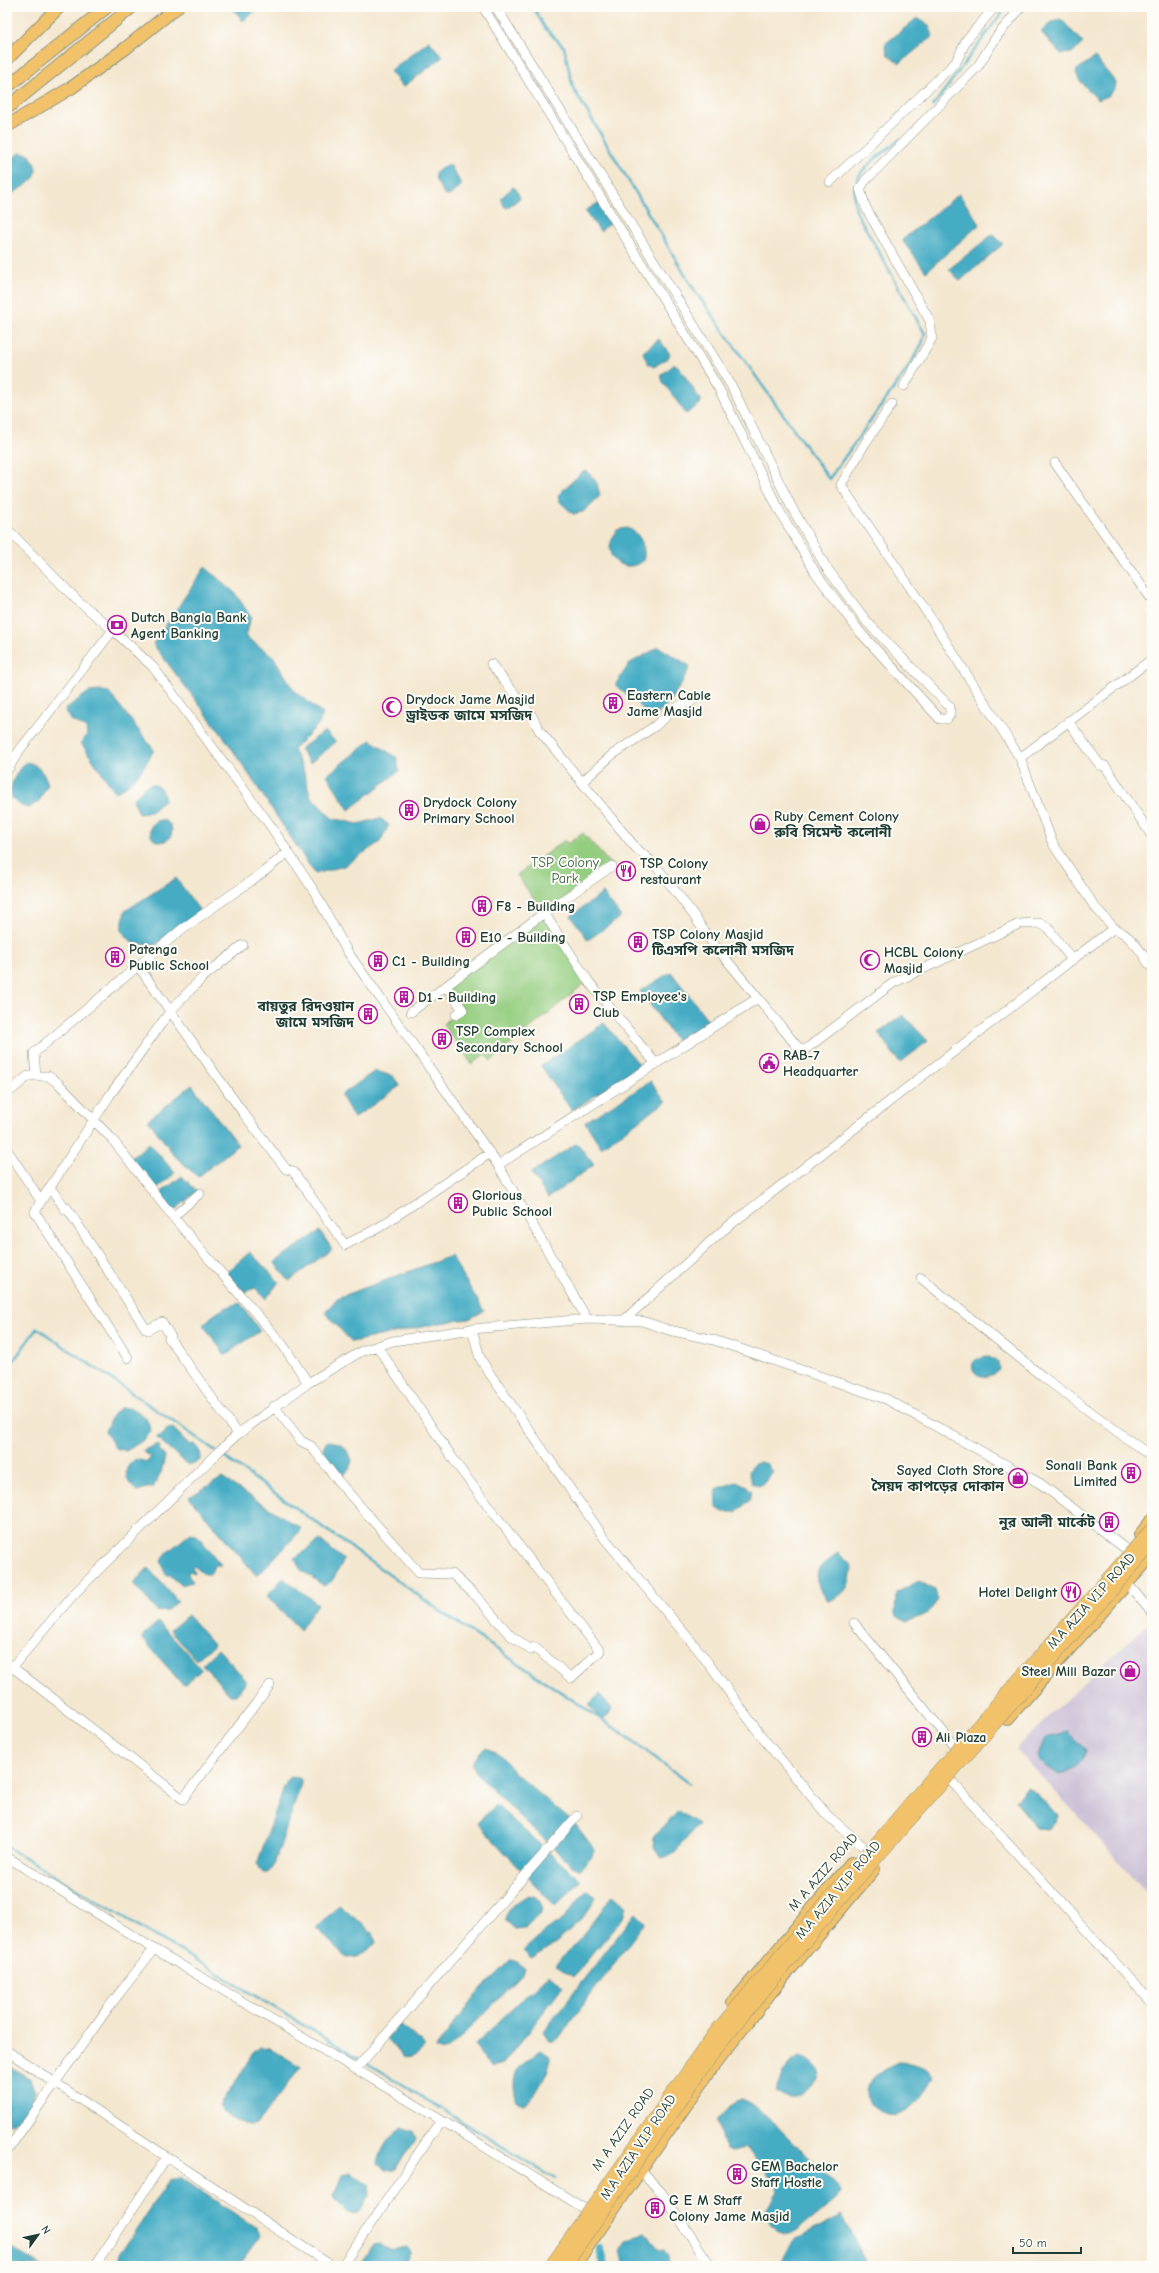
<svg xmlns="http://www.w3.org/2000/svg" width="1159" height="2273" font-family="'Comic Neue','Noto Sans Bengali',sans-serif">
  <rect width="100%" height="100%" fill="#fdfcf7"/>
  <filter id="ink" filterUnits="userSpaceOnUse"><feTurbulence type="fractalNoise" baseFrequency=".025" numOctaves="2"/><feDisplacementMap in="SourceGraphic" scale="8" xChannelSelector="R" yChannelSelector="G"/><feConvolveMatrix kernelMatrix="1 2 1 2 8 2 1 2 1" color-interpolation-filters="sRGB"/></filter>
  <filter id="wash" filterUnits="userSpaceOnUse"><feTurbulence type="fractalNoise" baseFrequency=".012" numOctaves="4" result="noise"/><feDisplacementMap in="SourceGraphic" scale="16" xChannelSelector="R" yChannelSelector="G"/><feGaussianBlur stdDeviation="0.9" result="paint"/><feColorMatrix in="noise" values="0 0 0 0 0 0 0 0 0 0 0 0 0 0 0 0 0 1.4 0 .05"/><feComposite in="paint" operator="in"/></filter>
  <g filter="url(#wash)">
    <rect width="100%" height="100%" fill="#f4e7d0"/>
    <!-- industrial -->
    <path fill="#cbbfd5" d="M1152,1621V1897L1016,1749L1086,1680Z"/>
    <!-- green -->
    <path fill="#94cd80" stroke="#5a855a" d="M583,833L612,866L545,913L587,981L491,1061L485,1054L472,1064L443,1024L462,1010L445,986L544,913L517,875L565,840L568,844Z"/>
    <!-- water -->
    <path fill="#44acc4" stroke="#32747c" d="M232,7H260L243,21Z
      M917,18L929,25L933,36L900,63L888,55L885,44Z
      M1061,19L1083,43L1072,53L1061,54L1041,32L1050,23Z
      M429,41L443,57L403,87L390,71Z
      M1095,57L1116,83L1115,89L1108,96L1098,100L1080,81L1076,73L1077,70Z
      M19,153C26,153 29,153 32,159C44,179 26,184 12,194L7,193V163Z
      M446,165H450L462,185L449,196L445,195L436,181L435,173Z
      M513,187L516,189L520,198L507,208L504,206L501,198Z
      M959,194L980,224L926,272L902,240Z
      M598,203L611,223L600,231L585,211Z
      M993,234L1003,244L960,281L949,269Z
      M659,339L670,354L668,358L654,367L648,364L643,352Z
      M675,364L679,367L701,401L700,404L686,414L663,382L661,375Z
      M587,471L597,483L600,496L583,512L573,514L559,501L558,495L581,473Z
      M626,528C640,531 647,548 643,561C631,571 610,566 610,548C610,542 614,536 617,530Z
      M205,567L235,593L251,617L246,637L273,656L294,690L323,714L319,724L293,750L303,769L311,797L332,818L358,824L380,818L389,825L380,842L344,866L315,874L226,740L153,644Z
      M659,647L690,666C681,688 669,704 652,719L633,699L615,685L630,663Z
      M100,691L109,692L154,750C145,766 133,786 115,792L81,743L87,735L86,728L71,720L65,709L89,692Z
      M325,731L336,742L310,763L300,749Z
      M371,740L397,758L399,771L349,810L327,775Z
      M26,762C37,763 45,774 48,784L39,801L29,808C0,803 11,776 26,762Z
      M151,784C160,785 163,791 165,799L151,812L139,814L133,800L143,788Z
      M150 831a11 11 0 1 1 22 0a11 11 0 1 1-22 0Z
      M176,878L200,911L155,945L133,943L121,930L125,911Z
      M603,893L621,917L588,940L571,916Z
      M671,972L711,1024L678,1043L640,991Z
      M903,1015L928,1041L900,1063L878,1033Z
      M604,1023L640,1065L572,1111L541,1066Z
      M375,1071L393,1076L400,1086L354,1118L341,1095Z
      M651,1081L666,1102L601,1147L585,1122Z
      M192,1085L238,1145L198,1177L174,1155L148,1120Z
      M149,1143L175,1173L155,1190L130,1159Z
      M577,1143L594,1165L548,1198L531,1173Z
      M182,1176L197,1191L172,1213L158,1195Z
      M320,1231L332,1249L289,1281L274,1262Z
      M250,1252L279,1282L266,1299L255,1288L244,1292L226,1273Z
      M451,1256L484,1311L469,1319L440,1323L352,1342L325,1313L337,1298Z
      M240,1303L260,1331L225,1355L203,1325C214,1313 224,1307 240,1303Z
      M987,1356L998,1362L999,1370C979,1389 957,1360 987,1356Z
      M120,1408C135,1406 148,1416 151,1431L142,1441L126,1451L115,1448L105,1431L113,1414Z
      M173,1428L190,1445L194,1444C198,1448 204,1456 199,1461L188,1465L156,1437L163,1435L167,1429Z
      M328,1441C343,1442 346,1448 352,1460L350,1469L343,1475C332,1470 314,1451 328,1441Z
      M158,1444L160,1447L159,1449L165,1457L161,1473L153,1488H147L137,1491C125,1481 121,1468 136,1459L147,1462L151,1457L142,1451Z
      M760,1462L767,1464L773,1472L764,1483L759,1486L752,1483L749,1471L753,1465Z
      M222,1478L302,1529L257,1576L189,1497Z
      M736,1482L746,1485L752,1492L750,1500L736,1512H723L716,1507V1489Z
      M191,1533L198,1536L221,1565H214L211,1574H204L194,1566L192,1568L195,1573L189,1571L188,1574L193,1582L180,1585L170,1575H166L161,1561L170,1550Z
      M320,1540L344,1560L332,1581L324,1586L300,1569L295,1558Z
      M838,1553L852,1566C850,1585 848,1593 829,1601C809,1580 815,1568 838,1553Z
      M148,1568L178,1601L166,1612L163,1610L158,1612L133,1583Z
      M283,1578L318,1604L300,1630L267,1596Z
      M919,1581L935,1590L938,1600L928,1613L907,1622L895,1615L896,1593Z
      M188,1615L214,1645L196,1660L170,1630Z
      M158,1622L202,1669L186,1684H182L142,1638L144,1634Z
      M218,1649L246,1680V1683L236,1695H230L202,1664Z
      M600,1694L612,1709L609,1715L603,1720L588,1705Z
      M1068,1732L1086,1750C1084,1763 1069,1771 1059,1775L1040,1762L1038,1756L1045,1737Z
      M485,1748L499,1753L515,1773L576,1825L595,1850L584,1866L579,1870L572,1866L478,1776L472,1764L480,1752Z
      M293,1776L301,1779V1784L275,1862L268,1873H263L259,1869L257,1864L284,1787L289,1777Z
      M1028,1786L1056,1812L1058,1816L1055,1823L1048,1829L1036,1828L1015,1800Z
      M496,1805L581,1881L555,1906L477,1823Z
      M678,1811L699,1824L673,1854L662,1858L653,1846L654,1835L667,1824Z
      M587,1890L596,1897C586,1920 553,1948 531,1959L523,1951L545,1931L564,1918Z
      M528,1895L537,1897L542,1906L541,1913L524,1928L515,1929L505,1920C508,1907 517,1902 528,1895Z
      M613,1895L626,1906L623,1918L573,1977L555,1965L580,1939Z
      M339,1905L373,1933L376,1943L358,1957L347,1958L316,1928Z
      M636,1913L645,1922L558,2039L550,2042L543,2031Z
      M510,1960C517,1960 520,1963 524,1969L521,1976L453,2045C447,2050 442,2054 435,2049L476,1994Z
      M549,1974L563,1987L503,2064L492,2067L481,2056L475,2044Z
      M399,2024L424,2044L425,2047C419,2053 412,2060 403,2057L387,2038Z
      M260,2047L270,2048L301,2067L257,2124C244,2128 226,2118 219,2105L237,2080L252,2054Z
      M541,2050L551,2056C546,2075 540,2092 524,2105L517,2101C508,2072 520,2066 541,2050Z
      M798,2056C807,2058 813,2064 819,2071C817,2082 806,2096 794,2098C788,2099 782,2095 776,2092C782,2078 785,2064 798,2056Z
      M899,2062C913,2063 927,2065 933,2078C925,2092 913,2111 897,2114C880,2118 858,2100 869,2083C875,2074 890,2066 899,2062Z
      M7,2065L30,2078L35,2092L29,2113L8,2125Z
      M743,2100L747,2101L768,2117L840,2189L841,2194L838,2197C828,2206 799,2233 788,2234C776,2236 768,2221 765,2212L778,2190L775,2181L768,2176L749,2151L744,2148L732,2151L727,2149L722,2141L717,2120C724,2111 731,2103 743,2100Z
      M403,2127L413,2131L416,2138L415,2141L394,2170L385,2171L378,2163C380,2149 390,2133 403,2127Z
      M349,2172L371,2185L369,2196L360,2212L354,2214L347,2211L333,2197L342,2175Z
      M181,2178L255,2227L260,2236L238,2266H119V2254L169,2181Z
      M842,2215L867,2262L881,2266H779L792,2241Z
      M643,2233L649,2235L659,2250L663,2249C668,2255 671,2260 666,2266H625L619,2251L625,2243Z
      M379,2243L392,2250L408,2247L411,2252L403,2266H358L374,2244Z
      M7,2245L41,2266H7Z"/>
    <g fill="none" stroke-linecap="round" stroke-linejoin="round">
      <!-- stream -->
      <path stroke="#44acc4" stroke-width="2.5" d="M533,7L545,28L564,47L573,88L693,288L829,479L906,371L922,344L925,334L857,213C844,174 873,162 900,139
        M933,106L1006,7
        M7,1370L37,1328L216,1451
        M220,1454L450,1618L625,1735L689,1783
        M7,1847L362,2060L555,2179"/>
      <!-- canal -->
      <path stroke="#44acc4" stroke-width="9" d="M599,2248L604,2266"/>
    </g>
  </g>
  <g filter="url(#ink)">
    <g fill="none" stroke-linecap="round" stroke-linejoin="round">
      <!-- minor casing -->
      <g stroke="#8a9282" stroke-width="10">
        <path id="minor" d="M483,7L719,389L780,512L815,572L859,631L940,719H947L950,714V707L867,622L826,567L791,506L731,385L496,7
          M830,182L956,62L967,39L995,7
          M904,386L932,338L930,321L866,208L860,189L865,181L978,66L997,36L1021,7
          M892,404L864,445L841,485L930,617L1020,758L1152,659
          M1055,463L1152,601
          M7,529L77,600L113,630L19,751L7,771
          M113,630L153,667L270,825L314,891L347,951L498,1165L587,1319L642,1321L669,1330L714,1340L886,1399L1041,1484L1127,1550
          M491,664L532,716L539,730L635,847L656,866L692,913L711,941L758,998
          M1068,721L1100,765L1105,766L1152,836
          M1020,758L1053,844L1095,907L1114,928
          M582,782L612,755L655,726L679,706L693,700
          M544,913L612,866
          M138,966L182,929L261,874L288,852
          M446,986L463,1010L456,1015
          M411,1012L544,913L589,982L656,1064
          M36,1076L34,1053L138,966L244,1114L286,1169L293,1171L345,1245L378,1228L490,1153
          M7,1094L28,1076H48L58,1083L112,1139L173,1217L283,1345L308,1383
          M7,1150L41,1201L35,1212L128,1358
          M498,1165L758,998L796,1045L800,1049H806L893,983L1019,924L1039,923L1048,928L1072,960L1114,928C1132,936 1141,952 1152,968
          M50,1187L65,1209L67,1208L146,1329L148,1330L162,1322L171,1337L169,1338L238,1434
          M41,1201L110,1095L171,1010L202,978L243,945
          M173,1217L200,1193
          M921,1278L1043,1377L1152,1457
          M623,1321L721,1232L1072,960
          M472,1329L480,1358L490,1374L605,1539L700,1652L762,1737L827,1815L865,1848
          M274,1406L301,1441L311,1446L338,1481L419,1573L452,1574L476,1596L510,1635L531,1650L534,1647L571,1678L600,1651L460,1469L377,1346
          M1128,1584L1152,1613
          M854,1623L954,1745
          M7,1663L183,1799L270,1685
          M7,1673L74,1594L219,1451L238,1434L308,1383L362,1351L393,1341L472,1329L587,1319
          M944,1773L1152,2003
          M7,1857L154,1949L441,2120L342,2266
          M7,2051L332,2266
          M356,2069L577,1816
          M441,2120L585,2209
          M7,2151L108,2008L154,1949
          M641,2171L661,2192L711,2266
          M95,2266L166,2158"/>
      </g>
      <!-- major casing -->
      <g stroke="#8a9282" stroke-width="14">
        <path id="major" d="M7,59L59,7
          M7,87L107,7
          M7,108L132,7
          M7,126L71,88L126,48L177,7
          M1140,1535L1152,1520
          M1007,1719L1152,1555
          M733,2003L851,1863
          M574,2266L713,2066L771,1992L874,1869"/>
      </g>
      <!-- minor -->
      <use href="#minor" stroke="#fff" stroke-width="9"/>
      <!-- major -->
      <use href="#major" stroke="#f2c26a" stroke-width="12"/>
      <!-- highway-bridge casing -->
      <g stroke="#8a9282" stroke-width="14" stroke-linecap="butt">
        <path id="highway-bridge" d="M551,2266L715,2033L926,1785L1152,1529
          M564,2266L723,2039L846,1892L1152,1544"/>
      </g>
      <!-- highway-bridge -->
      <use href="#highway-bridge" stroke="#f2c26a" stroke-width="13"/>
    </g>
  </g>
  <!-- icons -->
  <defs>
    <g id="bank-ring" transform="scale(1)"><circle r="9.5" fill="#fdfcf7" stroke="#b5179e" stroke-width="1.5"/><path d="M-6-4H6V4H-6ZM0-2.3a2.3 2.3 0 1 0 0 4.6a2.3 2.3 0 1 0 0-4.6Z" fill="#b5179e"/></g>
    <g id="building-ring" transform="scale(1)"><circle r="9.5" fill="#fdfcf7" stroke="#b5179e" stroke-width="1.5"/><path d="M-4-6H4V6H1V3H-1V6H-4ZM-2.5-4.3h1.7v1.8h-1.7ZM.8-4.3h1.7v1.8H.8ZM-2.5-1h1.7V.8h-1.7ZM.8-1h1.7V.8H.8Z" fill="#b5179e"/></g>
    <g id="mosque-ring" transform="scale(1)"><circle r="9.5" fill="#fdfcf7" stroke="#b5179e" stroke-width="1.5"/><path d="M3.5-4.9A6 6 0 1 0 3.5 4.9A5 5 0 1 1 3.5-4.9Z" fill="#b5179e"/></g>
    <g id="shop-ring" transform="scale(1)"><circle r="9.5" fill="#fdfcf7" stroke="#b5179e" stroke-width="1.5"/><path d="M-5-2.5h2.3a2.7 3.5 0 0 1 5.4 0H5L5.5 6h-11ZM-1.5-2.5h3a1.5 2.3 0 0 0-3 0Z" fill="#b5179e"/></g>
    <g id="restaurant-ring" transform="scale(1)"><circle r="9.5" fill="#fdfcf7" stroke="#b5179e" stroke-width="1.5"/><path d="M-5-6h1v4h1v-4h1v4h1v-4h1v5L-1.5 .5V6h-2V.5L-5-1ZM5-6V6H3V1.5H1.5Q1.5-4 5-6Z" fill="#b5179e"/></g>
    <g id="civic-ring" transform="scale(1)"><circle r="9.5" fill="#fdfcf7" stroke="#b5179e" stroke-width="1.5"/><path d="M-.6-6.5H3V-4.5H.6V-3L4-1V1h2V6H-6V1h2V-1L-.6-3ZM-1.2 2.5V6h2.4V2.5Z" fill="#b5179e"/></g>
  </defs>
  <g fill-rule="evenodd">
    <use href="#bank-ring" x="117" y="625"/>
    <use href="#building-ring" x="613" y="703"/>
    <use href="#mosque-ring" x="392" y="707"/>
    <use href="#building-ring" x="409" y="810"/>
    <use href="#shop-ring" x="760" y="824"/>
    <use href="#restaurant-ring" x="626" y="871"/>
    <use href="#building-ring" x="482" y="906"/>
    <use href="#building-ring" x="466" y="937"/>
    <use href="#building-ring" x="638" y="942"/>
    <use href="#building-ring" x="115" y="957"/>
    <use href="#mosque-ring" x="870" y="960"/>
    <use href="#building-ring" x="378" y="961"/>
    <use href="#building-ring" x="404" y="997"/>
    <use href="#building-ring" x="579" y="1004"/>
    <use href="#building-ring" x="368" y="1014"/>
    <use href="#building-ring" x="442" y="1039"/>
    <use href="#civic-ring" x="769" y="1063"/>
    <use href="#building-ring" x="458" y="1203"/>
    <use href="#building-ring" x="1131" y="1473"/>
    <use href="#shop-ring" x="1018" y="1478"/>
    <use href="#building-ring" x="1109" y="1522"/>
    <use href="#restaurant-ring" x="1071" y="1592"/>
    <use href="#shop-ring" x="1130" y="1671"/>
    <use href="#building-ring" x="922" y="1737"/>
    <use href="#building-ring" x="737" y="2174"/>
    <use href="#building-ring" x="655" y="2208"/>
  </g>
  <g text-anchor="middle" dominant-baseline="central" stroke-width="4" stroke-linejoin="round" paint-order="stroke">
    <!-- poi labels -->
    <g font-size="14" font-weight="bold" fill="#1f3d34" stroke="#fdfcf7" text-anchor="start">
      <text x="131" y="617">Dutch Bangla Bank<tspan x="131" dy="16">Agent Banking</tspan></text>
      <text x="627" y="695">Eastern Cable<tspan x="627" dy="16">Jame Masjid</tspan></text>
      <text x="406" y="699">Drydock Jame Masjid<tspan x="406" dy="16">ড্রাইডক জামে মসজিদ</tspan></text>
      <text x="423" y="802">Drydock Colony<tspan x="423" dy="16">Primary School</tspan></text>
      <text x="774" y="816">Ruby Cement Colony<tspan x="774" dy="16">রুবি সিমেন্ট কলোনী</tspan></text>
      <text x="640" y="863">TSP Colony<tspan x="640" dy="16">restaurant</tspan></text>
      <text x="496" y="906">F8 - Building</text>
      <text x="652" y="934">TSP Colony Masjid<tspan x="652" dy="16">টিএসপি কলোনী মসজিদ</tspan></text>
      <text x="480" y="937">E10 - Building</text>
      <text x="129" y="949">Patenga<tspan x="129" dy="16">Public School</tspan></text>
      <text x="884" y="952">HCBL Colony<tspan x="884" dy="16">Masjid</tspan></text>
      <text x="392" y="961">C1 - Building</text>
      <text x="593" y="996">TSP Employee's<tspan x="593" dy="16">Club</tspan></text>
      <text x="418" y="997">D1 - Building</text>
      <text x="354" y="1006" text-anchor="end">বায়তুর রিদওয়ান<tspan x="354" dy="16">জামে মসজিদ</tspan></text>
      <text x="456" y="1031">TSP Complex<tspan x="456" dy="16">Secondary School</tspan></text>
      <text x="783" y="1055">RAB-7<tspan x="783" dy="16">Headquarter</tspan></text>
      <text x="472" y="1195">Glorious<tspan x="472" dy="16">Public School</tspan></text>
      <text x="1117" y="1465" text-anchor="end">Sonali Bank<tspan x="1117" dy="16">Limited</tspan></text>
      <text x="1004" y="1470" text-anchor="end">Sayed Cloth Store<tspan x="1004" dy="16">সৈয়দ কাপড়ের দোকান</tspan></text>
      <text x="1095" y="1522" text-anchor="end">নুর আলী মার্কেট</text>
      <text x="1057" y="1592" text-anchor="end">Hotel Delight</text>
      <text x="1116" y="1671" text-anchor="end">Steel Mill Bazar</text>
      <text x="936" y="1737">Ali Plaza</text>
      <text x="751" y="2166">GEM Bachelor<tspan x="751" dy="16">Staff Hostle</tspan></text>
      <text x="669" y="2200">G E M Staff<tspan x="669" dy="16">Colony Jame Masjid</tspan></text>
    </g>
    <!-- park labels -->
    <g font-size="14" fill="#3c6147" stroke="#fdfcf7">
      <text x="565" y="862">TSP Colony<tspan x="565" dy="16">Park</tspan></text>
    </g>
    <!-- street labels -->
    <g font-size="14" fill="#1f3d34" stroke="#fdfcf7">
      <text transform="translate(1091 1601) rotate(-48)">M.A AZIA V.I.P ROAD</text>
      <text transform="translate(823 1872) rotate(-49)">M A AZIZ ROAD</text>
      <text transform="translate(838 1890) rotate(-50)">M.A AZIA V.I.P ROAD</text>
      <text transform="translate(623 2129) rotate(-55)">M A AZIZ ROAD</text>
      <text transform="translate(638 2147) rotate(-56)">M.A AZIA V.I.P ROAD</text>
    </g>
  </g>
  <!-- margin -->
  <rect width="1159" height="2273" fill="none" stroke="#fdfcf7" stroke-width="24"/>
  <!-- north arrow -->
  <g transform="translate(38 2235) rotate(57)" stroke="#fdfcf7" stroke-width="3" paint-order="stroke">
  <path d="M0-3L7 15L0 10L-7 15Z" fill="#1f3d34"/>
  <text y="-6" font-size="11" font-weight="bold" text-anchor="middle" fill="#1f3d34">N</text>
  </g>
  <!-- scale -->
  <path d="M1013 2247v6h68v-6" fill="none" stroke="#1f3d34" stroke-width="2"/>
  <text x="1019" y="2247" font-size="12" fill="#1f3d34" stroke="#fdfcf7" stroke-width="3" paint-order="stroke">50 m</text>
</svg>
